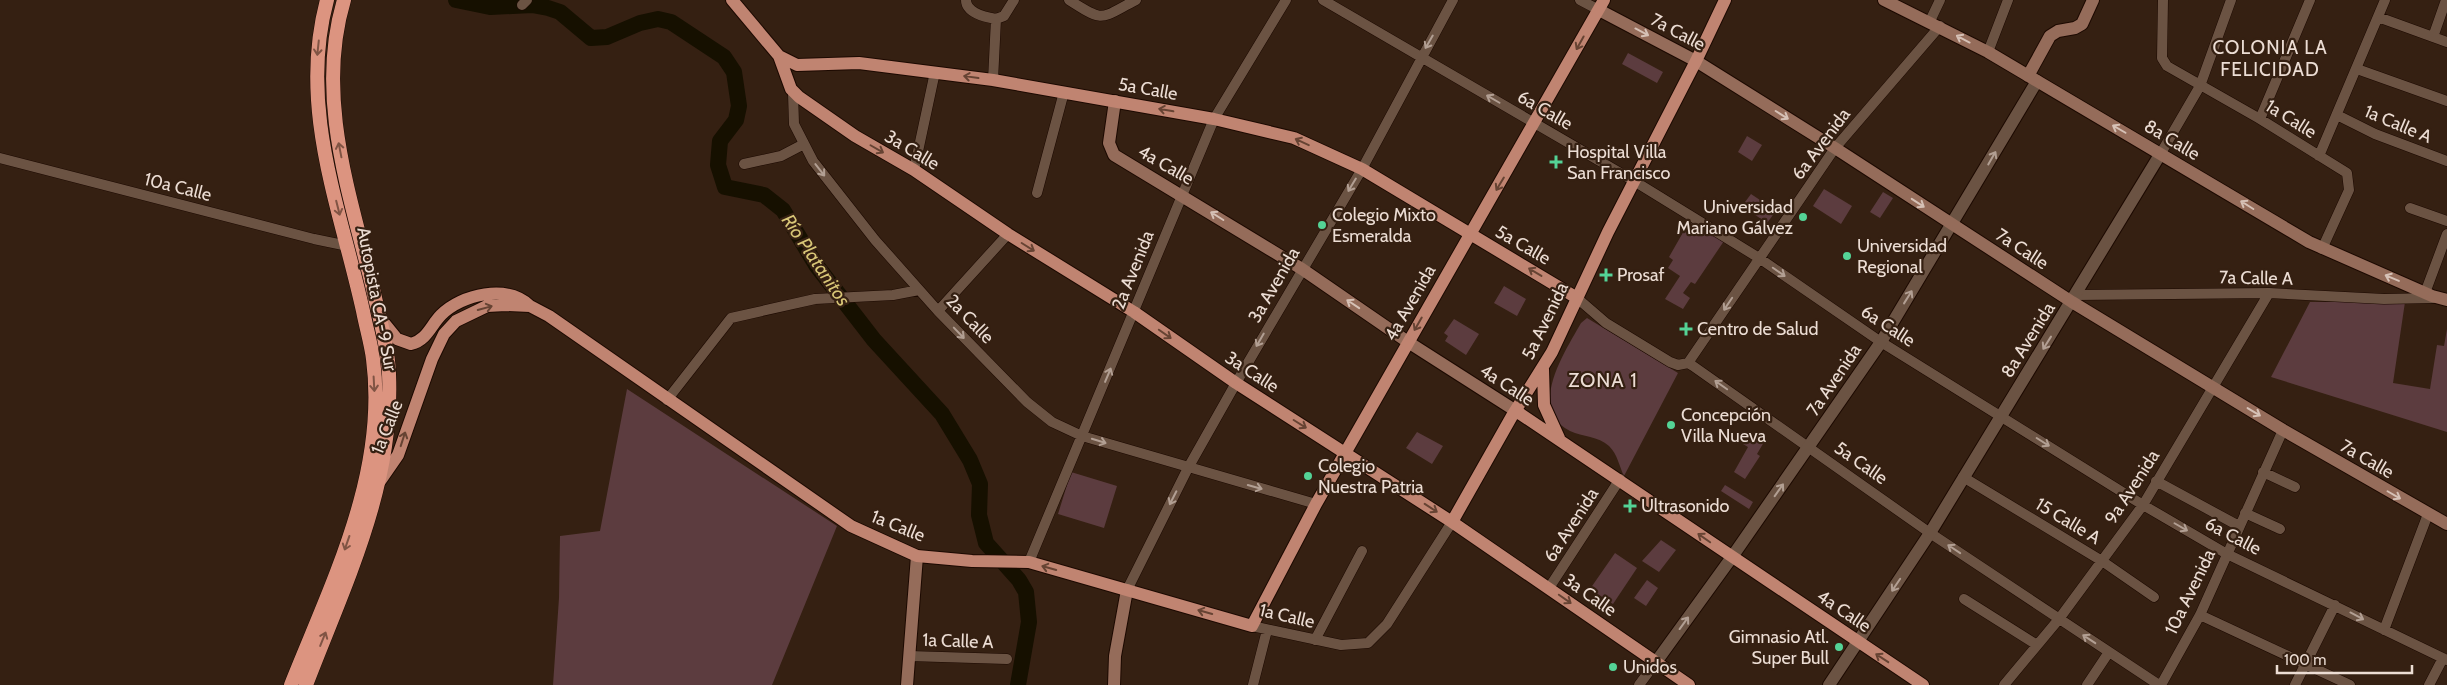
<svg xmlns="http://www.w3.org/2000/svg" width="2447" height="685" font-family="Cabin,sans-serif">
  <rect width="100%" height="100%" fill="#352012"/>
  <!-- green -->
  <path fill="#5c3c3f" d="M1628,53L1663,72L1657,83L1622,64Z
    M1747,136L1762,145L1752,161L1738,152Z
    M1824,189L1852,206L1841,224L1813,206Z
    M1883,192L1893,198L1880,218L1870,212Z
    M1751,194L1766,204L1763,209L1773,215L1767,223L1742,206Z
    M1689,222L1724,241L1695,284L1691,282L1683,293L1690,298L1683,309L1665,299L1680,276L1668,268L1673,260L1669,257Z
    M1504,286L1526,299L1517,316L1494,303Z
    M2310,302H2405L2393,383L2430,389L2437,345L2444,346L2447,329V432L2271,377Z
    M1587,318L1678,373L1624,476C1619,466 1618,455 1609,446C1598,436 1583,437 1570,431C1526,409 1566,350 1581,323Z
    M1454,319L1479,334L1466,355L1445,341L1448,336L1444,333Z
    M627,389L837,526L772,685H553L559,598L560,536L600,531Z
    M1417,432L1443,446L1432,464L1406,448Z
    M1751,434L1764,442L1757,454L1760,456L1745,479L1734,472L1748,447L1743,444Z
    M1071,472L1117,486L1104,528L1058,514Z
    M1725,485L1753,502L1749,509L1721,491Z
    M1661,540L1676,550L1659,572L1642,561Z
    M1615,553L1637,568L1613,604L1590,589Z
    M1647,580L1658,588L1646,606L1634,598Z"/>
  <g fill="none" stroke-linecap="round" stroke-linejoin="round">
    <!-- river -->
    <path stroke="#161000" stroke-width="16" d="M456,0L490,7L532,5L548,8L560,12L591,38L607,37L640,23L658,19L671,22L724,57L734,72L739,106L736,120L720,141L718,165L725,187L764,195L783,210L816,265L874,340L942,414L970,460L980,484L979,515L986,543L1019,580L1026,592L1029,622L1018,685"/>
    <!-- minor casing -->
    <g stroke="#1c0900" stroke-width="11">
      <path id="minor" d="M966,0C966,13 985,17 996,19
        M1069,0C1105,23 1099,19 1136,0
        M1323,0L1634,181L1759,258L1881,342L2143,505L2227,554L2447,660
        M1580,0L1599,10
        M2163,0L2162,58L2167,66L2260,119L2347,173L2349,190L2322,249
        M522,5L527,0
        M2378,17L2447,42
        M996,19L1004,16L1014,0
        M1930,21L1940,0
        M2433,37L2446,0
        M1988,52L2008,0
        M2357,69L2447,101
        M993,80L996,19
        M793,93L794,124L813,161L875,240L938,311L1027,402L1052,422L1082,436L1316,504
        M2337,115L2375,134L2447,161
        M2260,119L2310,0
        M2161,153L2200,86L2231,0
        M2319,156L2385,0
        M0,158L314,239L348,246
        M744,164L781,156L804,144
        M914,170L935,72
        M1037,193L1064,92
        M2410,208L2447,221
        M2425,293L2447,234
        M2076,295L2269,293L2384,299L2433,298
        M1577,298L1606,323L1670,362L1678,365L1688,363L1693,366L1930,533L2159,685
        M938,311L1008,234
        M1688,363L1835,148L1940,26
        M667,400L731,318L815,299L893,295L919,290
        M2263,472L2295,487
        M1963,477L2102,561L2154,597
        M2156,481L2239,526
        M2245,513L2280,529
        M1029,562L1214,119L1286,0
        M1549,588L1620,479
        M1127,590L1188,468L1236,383L1362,169L1453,0
        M1964,599L2037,645
        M2200,615L2350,685
        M1252,626L1341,645L1368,643L1387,624L1452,522
        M2384,630L2428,514
        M1315,640L1362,551
        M909,656L1007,659
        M1253,685L1267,630
        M1639,685L1656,662
        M2004,685L2059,619L2143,505L2269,293
        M2087,685L2109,652
        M2161,685L2200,615L2283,430
        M2295,685L2335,605
        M2429,685L2443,658"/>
    </g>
    <!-- tertiary casing -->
    <g stroke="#1c0900" stroke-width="14">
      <path id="tertiary" d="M1656,662L1732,557L1881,342L2037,81
        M1829,685L1930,533L2161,153"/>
    </g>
    <!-- secondary casing -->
    <g stroke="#1c0900" stroke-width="14">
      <path id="secondary" d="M1884,0L1988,52L2309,242L2432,296L2447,300
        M1599,10L1696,61L1835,148L2072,302L2283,430L2447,524
        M2028,76L2050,36L2058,31L2075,28L2082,24L2093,0
        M1115,101L1109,143L1114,155L1302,269L1408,342L1516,411
        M907,685L917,556
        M1114,685L1115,656L1127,590"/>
    </g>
    <!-- primary casing -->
    <g stroke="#1c0900" stroke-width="14">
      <path id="primary" d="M732,0L779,56L791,89L799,97L855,136L914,170L1008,234L1134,312L1236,383L1452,522L1689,685
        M779,56L797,65L859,63L993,80L1214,119L1294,138L1362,169L1577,298
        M380,318L397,339L411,344C427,340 431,325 441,315C462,294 507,284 530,306
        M1543,369L1544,405L1559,438
        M1516,411L1923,685
        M380,481L398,455L432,359L444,334L456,321L487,306L506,305L530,306L549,316L851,526L917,556L972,561L1029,562L1252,626L1316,504L1604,0
        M1452,522L1512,416L1552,352L1608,232L1696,61L1725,0"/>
    </g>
    <!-- trunk casing -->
    <g stroke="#1c0900" stroke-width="15">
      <path id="trunk" d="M291,685C332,582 388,473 373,359C371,343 366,327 363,311C340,207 298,107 327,0
        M306,685C345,583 394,486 389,374C388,346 379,316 373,289C350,194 315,97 344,0"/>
    </g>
    <!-- minor -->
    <use href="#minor" stroke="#6b5343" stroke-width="10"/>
    <!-- tertiary -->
    <use href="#tertiary" stroke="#6b5343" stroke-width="12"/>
    <!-- secondary -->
    <use href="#secondary" stroke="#956c5a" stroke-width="12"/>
    <!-- primary -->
    <use href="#primary" stroke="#c08471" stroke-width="12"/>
    <!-- trunk -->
    <use href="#trunk" stroke="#dc9480" stroke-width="14"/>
  </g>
  <!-- one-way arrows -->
  <defs><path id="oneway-shaft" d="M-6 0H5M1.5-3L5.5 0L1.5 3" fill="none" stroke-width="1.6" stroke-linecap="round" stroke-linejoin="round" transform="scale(1.25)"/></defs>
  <g stroke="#d6c1b6">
    <use href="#oneway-shaft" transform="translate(1642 32) rotate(28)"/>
    <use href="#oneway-shaft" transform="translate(1963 39) rotate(-152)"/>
    <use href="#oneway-shaft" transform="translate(1782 115) rotate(32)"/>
    <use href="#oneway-shaft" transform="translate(2119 129) rotate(-150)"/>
    <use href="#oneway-shaft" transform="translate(1918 203) rotate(33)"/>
    <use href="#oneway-shaft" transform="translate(2247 205) rotate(-148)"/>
    <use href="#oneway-shaft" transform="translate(1217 216) rotate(-148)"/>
    <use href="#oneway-shaft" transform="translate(2392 278) rotate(-157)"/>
    <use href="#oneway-shaft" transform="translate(1353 304) rotate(-146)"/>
    <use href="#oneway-shaft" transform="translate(2254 412) rotate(31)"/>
    <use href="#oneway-shaft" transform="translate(2394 495) rotate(30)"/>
  </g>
  <g stroke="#b29f93">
    <use href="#oneway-shaft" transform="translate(1429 42) rotate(120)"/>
    <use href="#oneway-shaft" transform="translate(1493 99) rotate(-150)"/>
    <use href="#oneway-shaft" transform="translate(1992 158) rotate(-60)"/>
    <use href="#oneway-shaft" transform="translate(820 170) rotate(52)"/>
    <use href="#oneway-shaft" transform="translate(1352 185) rotate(121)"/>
    <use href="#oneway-shaft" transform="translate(1779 272) rotate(35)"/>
    <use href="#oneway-shaft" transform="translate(1908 297) rotate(-58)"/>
    <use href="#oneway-shaft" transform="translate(1728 304) rotate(124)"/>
    <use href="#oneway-shaft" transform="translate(959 333) rotate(46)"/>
    <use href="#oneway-shaft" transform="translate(1260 340) rotate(120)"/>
    <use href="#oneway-shaft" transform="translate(2047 343) rotate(122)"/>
    <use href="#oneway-shaft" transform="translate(1108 375) rotate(-67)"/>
    <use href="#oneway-shaft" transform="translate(1721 385) rotate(-145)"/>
    <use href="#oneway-shaft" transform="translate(1099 441) rotate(17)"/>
    <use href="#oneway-shaft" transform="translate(2043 442) rotate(32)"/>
    <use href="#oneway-shaft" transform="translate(1255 487) rotate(16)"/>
    <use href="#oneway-shaft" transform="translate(1779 490) rotate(-55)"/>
    <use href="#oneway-shaft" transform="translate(1173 498) rotate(117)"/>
    <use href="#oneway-shaft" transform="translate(2181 527) rotate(30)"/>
    <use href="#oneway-shaft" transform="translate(1954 549) rotate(-146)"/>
    <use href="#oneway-shaft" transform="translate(1896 585) rotate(124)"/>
    <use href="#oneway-shaft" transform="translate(2357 616) rotate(28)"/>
    <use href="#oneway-shaft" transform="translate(1684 623) rotate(-54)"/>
    <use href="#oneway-shaft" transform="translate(2089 639) rotate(-147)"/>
  </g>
  <g stroke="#664333">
    <use href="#oneway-shaft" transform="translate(1580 43) rotate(119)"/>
    <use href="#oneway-shaft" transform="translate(971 77) rotate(-172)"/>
    <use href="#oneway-shaft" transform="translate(1166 110) rotate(-170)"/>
    <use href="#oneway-shaft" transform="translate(1302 142) rotate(-155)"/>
    <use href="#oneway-shaft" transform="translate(877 149) rotate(30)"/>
    <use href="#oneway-shaft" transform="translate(1500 184) rotate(121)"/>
    <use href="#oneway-shaft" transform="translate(1028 247) rotate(32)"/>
    <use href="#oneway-shaft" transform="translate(1535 272) rotate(-149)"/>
    <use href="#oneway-shaft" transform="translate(485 308) rotate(-15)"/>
    <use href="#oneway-shaft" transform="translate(1418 324) rotate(120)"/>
    <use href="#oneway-shaft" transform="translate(1165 334) rotate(35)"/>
    <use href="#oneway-shaft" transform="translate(1300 424) rotate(32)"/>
    <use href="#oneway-shaft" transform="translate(403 439) rotate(-72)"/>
    <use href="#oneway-shaft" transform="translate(1431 508) rotate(33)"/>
    <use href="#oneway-shaft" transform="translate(1704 538) rotate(-145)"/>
    <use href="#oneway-shaft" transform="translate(1049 568) rotate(-164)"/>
    <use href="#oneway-shaft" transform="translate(1565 599) rotate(35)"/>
    <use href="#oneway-shaft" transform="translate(1205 612) rotate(-164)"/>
    <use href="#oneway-shaft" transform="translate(1882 658) rotate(-147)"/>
  </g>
  <g stroke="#805444">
    <use href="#oneway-shaft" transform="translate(318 48) rotate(96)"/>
    <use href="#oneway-shaft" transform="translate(340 150) rotate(-101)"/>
    <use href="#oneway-shaft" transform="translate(338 208) rotate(76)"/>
    <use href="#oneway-shaft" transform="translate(374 384) rotate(87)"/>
    <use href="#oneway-shaft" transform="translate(347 543) rotate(109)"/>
    <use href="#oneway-shaft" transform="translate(323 639) rotate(-68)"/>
  </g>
  <!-- markers -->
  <g fill="#54d396" stroke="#352012" stroke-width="2">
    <path d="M1553.5 154.5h5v5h5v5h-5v5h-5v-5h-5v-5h5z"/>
    <circle cx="1803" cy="217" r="5"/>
    <circle cx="1322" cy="225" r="5"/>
    <circle cx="1847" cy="256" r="5"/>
    <path d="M1603.5 267.5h5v5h5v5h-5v5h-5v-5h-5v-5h5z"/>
    <path d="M1683.5 321.5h5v5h5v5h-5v5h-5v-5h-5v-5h5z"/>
    <circle cx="1671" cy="425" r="5"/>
    <circle cx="1308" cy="476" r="5"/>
    <path d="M1627.5 498.5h5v5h5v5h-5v5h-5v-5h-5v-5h5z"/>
    <circle cx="1839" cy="647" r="5"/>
    <circle cx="1613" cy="667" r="5"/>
  </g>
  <g text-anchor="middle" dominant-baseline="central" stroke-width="4.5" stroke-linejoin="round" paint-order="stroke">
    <!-- street labels -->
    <g font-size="18" fill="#ecddd4" stroke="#352012">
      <text transform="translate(1678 32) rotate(28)">7a Calle</text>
      <text transform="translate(1148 89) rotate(10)">5a Calle</text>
      <text transform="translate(1545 110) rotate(30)">6a Calle</text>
      <text transform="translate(2291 119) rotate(32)">1a Calle</text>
      <text transform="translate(2398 124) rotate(23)">1a Calle A</text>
      <text transform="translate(2172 140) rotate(31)">8a Calle</text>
      <text transform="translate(1821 144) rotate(-53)">6a Avenida</text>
      <text transform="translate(912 150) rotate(31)">3a Calle</text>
      <text transform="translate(1166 165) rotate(30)">4a Calle</text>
      <text transform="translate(178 187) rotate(14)">10a Calle</text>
      <text transform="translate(1523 245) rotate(30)">5a Calle</text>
      <text transform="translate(2022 249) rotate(33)">7a Calle</text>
      <text transform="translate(1133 270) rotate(-68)">2a Avenida</text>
      <text transform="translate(2256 278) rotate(1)">7a Calle A</text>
      <text transform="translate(1274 285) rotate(-60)">3a Avenida</text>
      <text transform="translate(377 299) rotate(79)">Autopista CA-9 Sur</text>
      <text transform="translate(1410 303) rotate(-60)">4a Avenida</text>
      <text transform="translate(970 319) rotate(46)">2a Calle</text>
      <text transform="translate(1545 321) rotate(-64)">5a Avenida</text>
      <text transform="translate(1888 326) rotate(33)">6a Calle</text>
      <text transform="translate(2028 340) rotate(-58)">8a Avenida</text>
      <text transform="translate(1252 372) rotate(33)">3a Calle</text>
      <text transform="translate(1834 380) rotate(-56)">7a Avenida</text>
      <text transform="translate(1507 385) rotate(33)">4a Calle</text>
      <text transform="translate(387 427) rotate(-68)">1a Calle</text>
      <text transform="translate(2367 459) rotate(30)">7a Calle</text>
      <text transform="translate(1861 463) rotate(35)">5a Calle</text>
      <text transform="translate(2132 487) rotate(-57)">9a Avenida</text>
      <text transform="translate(2068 521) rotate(31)">15 Calle A</text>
      <text transform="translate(1571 525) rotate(-57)">6a Avenida</text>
      <text transform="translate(898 526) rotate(22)">1a Calle</text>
      <text transform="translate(2233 536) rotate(28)">6a Calle</text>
      <text transform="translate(2190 592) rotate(-64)">10a Avenida</text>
      <text transform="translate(1590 595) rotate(35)">3a Calle</text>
      <text transform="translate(1844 611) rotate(34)">4a Calle</text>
      <text transform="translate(1287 616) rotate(13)">1a Calle</text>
      <text transform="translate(958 641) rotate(2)">1a Calle A</text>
    </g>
    <!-- poi labels -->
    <g font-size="18" fill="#ecddd4" stroke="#352012" text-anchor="start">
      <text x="1567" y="152">Hospital Villa<tspan x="1567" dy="21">San Francisco</tspan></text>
      <text x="1793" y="207" text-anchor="end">Universidad<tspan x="1793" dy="21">Mariano Gálvez</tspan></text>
      <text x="1332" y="215">Colegio Mixto<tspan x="1332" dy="21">Esmeralda</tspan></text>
      <text x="1857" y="246">Universidad<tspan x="1857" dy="21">Regional</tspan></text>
      <text x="1617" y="275">Prosaf</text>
      <text x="1697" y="329">Centro de Salud</text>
      <text x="1681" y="415">Concepción<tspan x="1681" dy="21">Villa Nueva</tspan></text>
      <text x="1318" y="466">Colegio<tspan x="1318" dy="21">Nuestra Patria</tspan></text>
      <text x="1641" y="506">Ultrasonido</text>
      <text x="1829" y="637" text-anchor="end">Gimnasio Atl.<tspan x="1829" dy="21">Super Bull</tspan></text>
      <text x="1623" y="667">Unidos</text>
    </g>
    <!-- neighbourhood labels -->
    <g font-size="19" letter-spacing="1" fill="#ecddd4" stroke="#352012">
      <text x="2270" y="47">COLONIA LA<tspan x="2270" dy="22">FELICIDAD</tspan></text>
    </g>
    <!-- water labels -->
    <g font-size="19" font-style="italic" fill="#d8c677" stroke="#352012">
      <text transform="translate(816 260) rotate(56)">Río Platanitos</text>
    </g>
    <!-- quarter labels -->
    <g font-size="20" letter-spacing="1" fill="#ecddd4" stroke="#352012">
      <text x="1603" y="380">ZONA 1</text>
    </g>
  </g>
  <!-- scale -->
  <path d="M2277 665v8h135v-8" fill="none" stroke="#ecddd4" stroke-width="2.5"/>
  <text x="2284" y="665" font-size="15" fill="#ecddd4" stroke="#352012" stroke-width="4" paint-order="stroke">100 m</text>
</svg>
